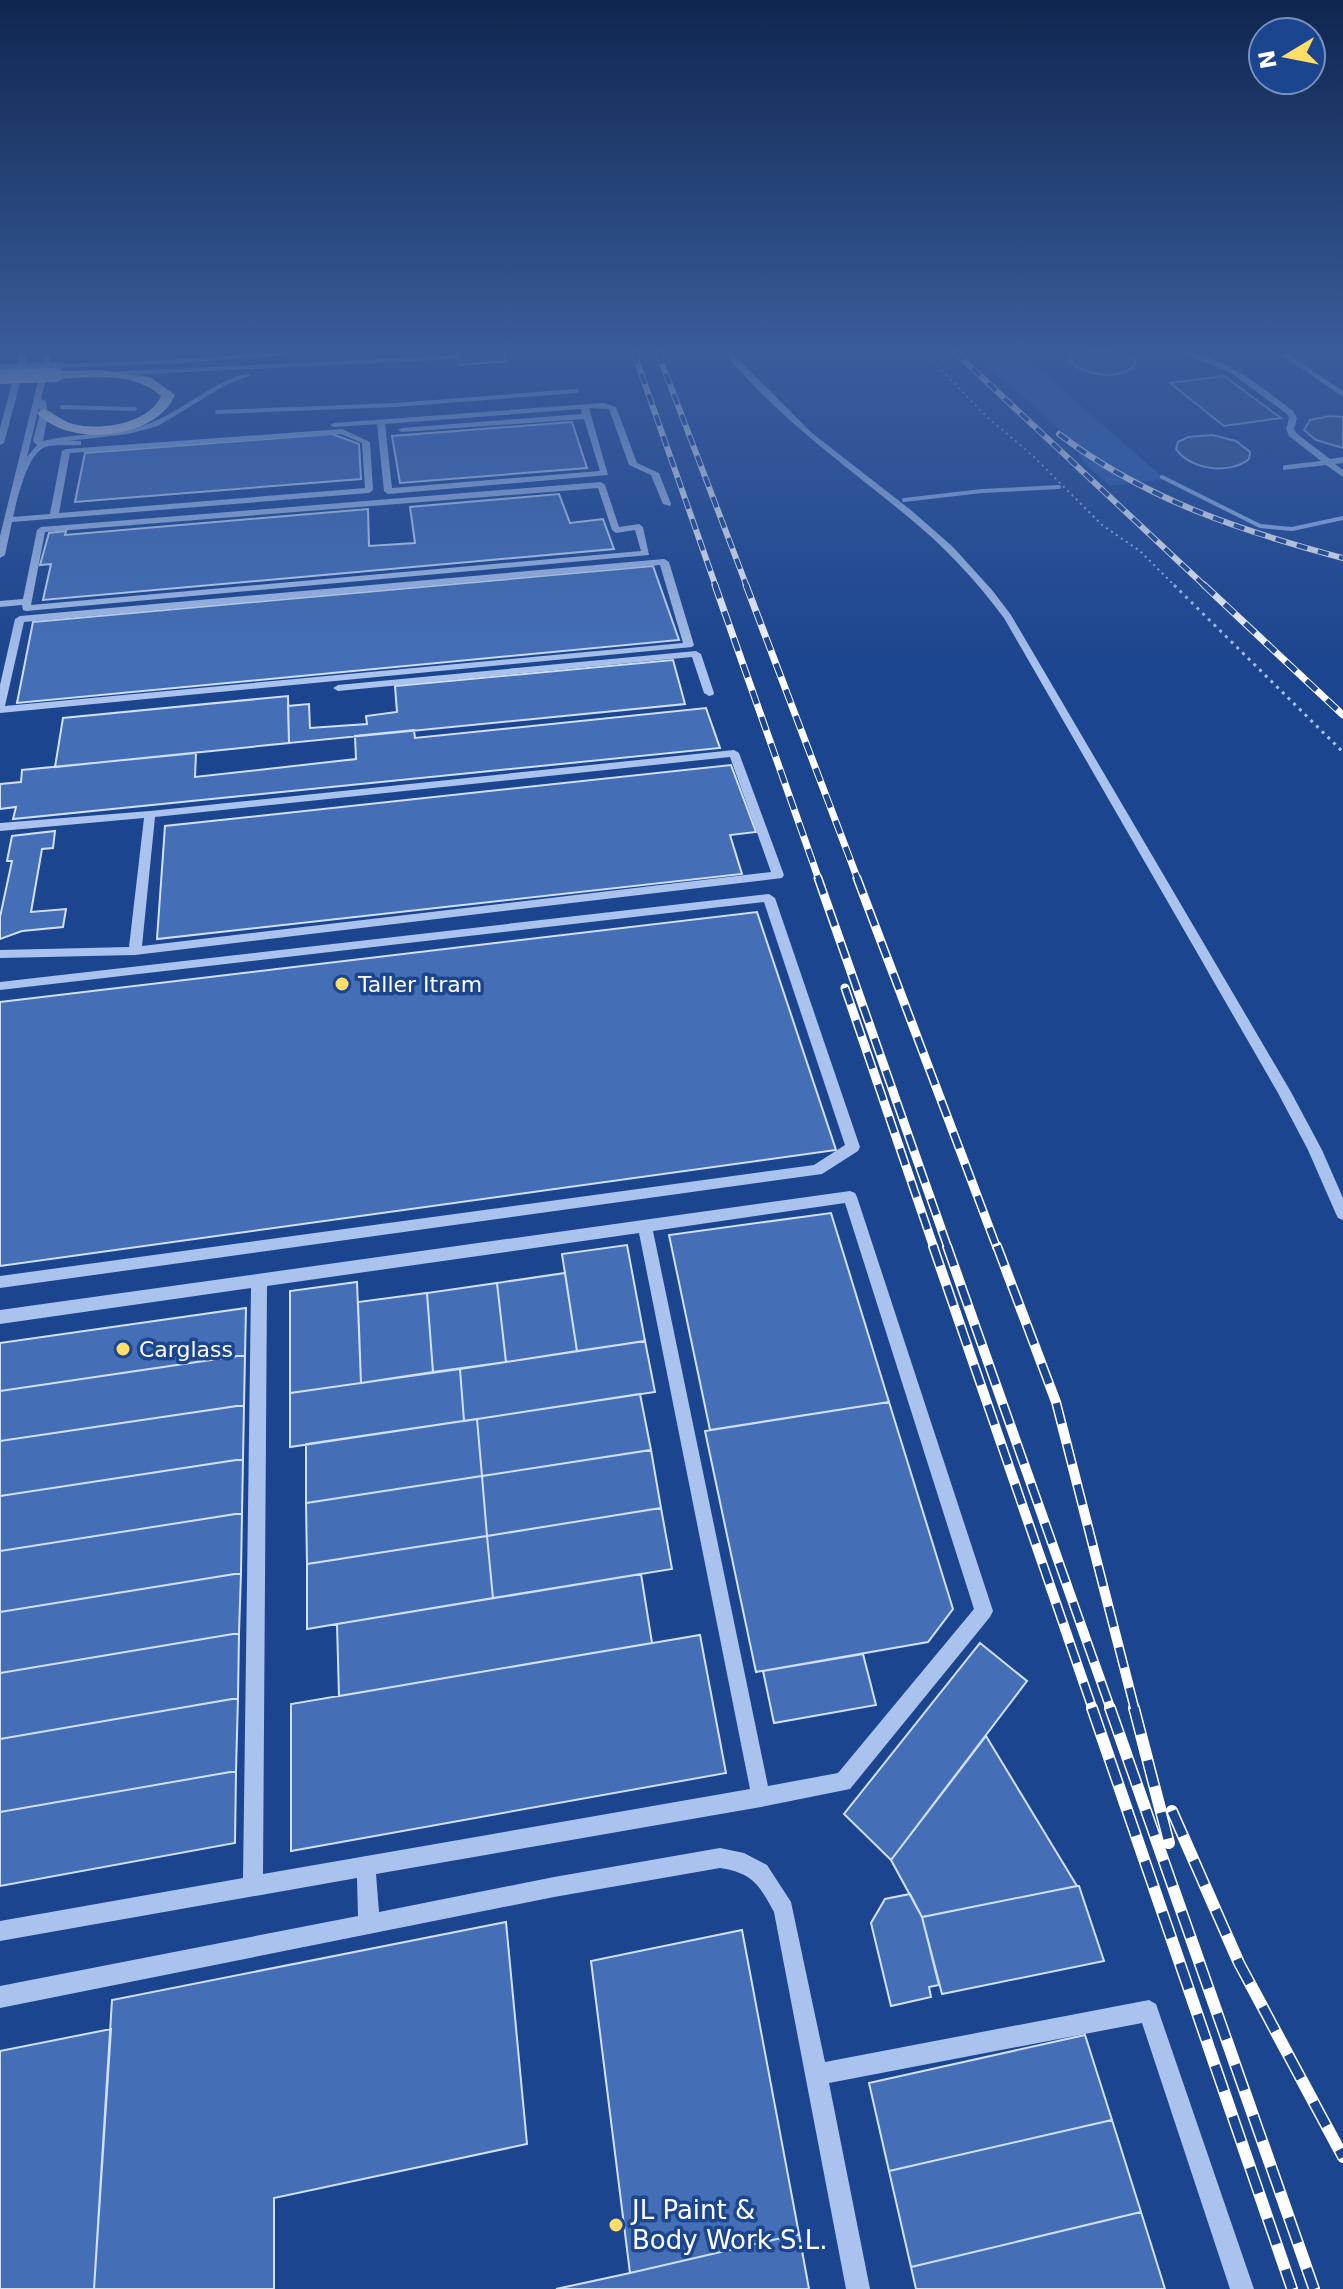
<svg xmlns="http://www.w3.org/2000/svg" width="1343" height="2289" font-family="'DejaVu Sans',sans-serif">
  <rect width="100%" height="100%" fill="#1c458f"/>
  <!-- green -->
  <path fill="#2f5ead" d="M966,353H1020L1165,479L1110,486L1085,464L1071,440L1009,384Z"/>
  <!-- water -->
  <path fill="#36548b" stroke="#9dbdf0" stroke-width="2" d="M1071,353C1089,352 1129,345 1136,364C1121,382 1086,375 1070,362Z
    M1224,376L1281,418L1224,426L1170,383Z
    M1330,416L1343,417V448L1316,440L1304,430L1310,420Z
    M1212,435L1236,441L1250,452L1249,459C1230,475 1190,470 1176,449L1178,442L1188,437Z"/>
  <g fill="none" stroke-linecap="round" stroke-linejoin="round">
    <!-- stream -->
    <path stroke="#9dbdf0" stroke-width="4" d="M62,407L135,409
      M217,412L395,405L577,391
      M1162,477L1260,526L1292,529L1343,518
      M904,500L982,491L1059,487"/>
  </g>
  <!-- building -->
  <path fill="#446fb7" stroke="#d0e0fa" stroke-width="2" d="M457,353H504L507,361L460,365Z
    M572,422L587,468L400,483L392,436Z
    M332,434L359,444L361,479L75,502L85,453Z
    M559,494L570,523L603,519L614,549L43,600L51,564L40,565L49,533L66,531L65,535L368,509L369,546L415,543L410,507Z
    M653,566L679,640L17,703L33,622Z
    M673,660L685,704L289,743L288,706L309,704L310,728L367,724L366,716L397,712L395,686Z
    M288,696L289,743L55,767L63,718Z
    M706,708L720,748L13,819L16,807L0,809V784L21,782L22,770L196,753L195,777L356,759L355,736L414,730L415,738Z
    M731,765L756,832L730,835L742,874L157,939L165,826Z
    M55,831L53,848L42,849L31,912L66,909L63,927L22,931L0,939V917L12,861H7L12,836Z
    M757,912L836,1150L0,1266V1002Z
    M831,1213L889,1402L710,1430L669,1235Z
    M627,1245L645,1341L577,1351L562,1254Z
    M565,1273L577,1351L506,1362L497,1283Z
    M357,1282L361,1383L290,1393V1291Z
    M497,1283L506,1362L433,1372L427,1293Z
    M427,1293L433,1372L361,1383L358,1302Z
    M246,1308L245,1355L0,1391V1343Z
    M645,1341L655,1392L464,1421L460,1369Z
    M245,1355L244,1405L0,1441V1391Z
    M460,1369L464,1421L290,1447V1393Z
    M640,1394L651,1450L482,1476L477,1419Z
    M889,1402L953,1609L928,1642L756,1672L705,1431Z
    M244,1405L243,1459L0,1496V1441Z
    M477,1419L482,1476L306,1503V1444Z
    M651,1450L661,1508L487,1536L482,1476Z
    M243,1459L242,1513L0,1551V1496Z
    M482,1476L487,1536L307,1564L306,1503Z
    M661,1508L672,1569L493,1598L487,1536Z
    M242,1513L241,1573L0,1612V1551Z
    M487,1536L493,1598L307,1629V1564Z
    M241,1573L239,1633L0,1673V1612Z
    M641,1574L652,1643L339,1696L337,1624Z
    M239,1633L238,1698L0,1739V1673Z
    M700,1635L726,1773L291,1851V1704Z
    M980,1643L1027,1681L891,1860L844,1814Z
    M863,1654L876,1705L774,1723L763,1671Z
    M238,1698L236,1771L0,1812V1739Z
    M986,1736L1077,1886L922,1917L891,1860Z
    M236,1771L235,1843L0,1886V1812Z
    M1077,1886H1079L1104,1961L942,1994L922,1917Z
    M910,1894L922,1917L939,1985L929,1987L931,1997L891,2006L871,1923L885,1899Z
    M506,1922L527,2144L274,2198V2289H94L112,2000Z
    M742,1930L799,2234L630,2273L591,1961Z
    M111,2029L94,2289H0V2051Z
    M1085,2035L1112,2120L889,2171L869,2083Z
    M1112,2120L1141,2212L911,2267L889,2171Z
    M1141,2212L1165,2289H916L911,2267Z
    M799,2234L809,2289H556L630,2273Z"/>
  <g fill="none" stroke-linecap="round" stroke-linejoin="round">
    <!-- minor-tunnel -->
    <path stroke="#3e61a0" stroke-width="8" stroke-dasharray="8 4" stroke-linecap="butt" d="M458,357L504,353"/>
    <!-- path-far1 -->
    <path stroke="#aac3ee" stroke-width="2" stroke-dasharray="2 4" stroke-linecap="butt" d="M925,353L987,417L1032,455L1102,525L1140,551L1176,587"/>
    <!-- path -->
    <path stroke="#aac3ee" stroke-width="3" stroke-dasharray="3 5" stroke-linecap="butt" d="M1174,585L1343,752"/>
    <!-- minor -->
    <path fill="#aac3ee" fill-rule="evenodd" d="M20,353H28L4,443L0,445V428Z
      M45,353H52L41,399L46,401L48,413L43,441C79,432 119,436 153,422C186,408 211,383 247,373L251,375L224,386L158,426L128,434L68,441H81V445H78C68,446 54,444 45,447C27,454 17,500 13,517L50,514L62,451L66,449L342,429L370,442L373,490L369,493L12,522L5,555L0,558V536ZM39,407L40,413L33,441L37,445L27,457ZM341,434L362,443L365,488L59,513L70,453Z
      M262,353H288L284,355L186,363L59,368L55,366L59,364L186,359Z
      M725,353H732L812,433L912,511L953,547L992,590L1011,615L1291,1092L1322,1150L1343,1198V1220L1338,1218L1336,1214L1308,1150L1278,1093L1004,618C975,579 944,546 907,516C856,474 803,436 757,389C746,377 733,365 725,353Z
      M1182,353C1222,353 1262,388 1293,411L1297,418L1294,429L1296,433L1330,459L1343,457V463L1335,464L1343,470V477L1326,465L1283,470V466L1286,465L1321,461L1289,436L1286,429L1289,418L1287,414L1231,373Z
      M1279,353H1287L1343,391V397Z
      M461,355L462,357L458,359L107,376L103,374L107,372Z
      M603,403L616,407L637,463L659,473L671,504L670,506L663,504L651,475L629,465L609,409L589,408L608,475L388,494L384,491L377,424L334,427L330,425L334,423ZM581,409L582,414L402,428L398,430L402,432L584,419L600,471L392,488L385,424Z
      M601,482L605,485L619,527L639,524L643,527L649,555L26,611L23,610L22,605L0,607V601L23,599L37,530L41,527ZM598,488L612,530L616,533L635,530L641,551L31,605L45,532Z
      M664,559L669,562L694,645L692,647L0,713V685L15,619L20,616ZM660,565L683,643L5,706L24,622Z
      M696,651L701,654L714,693L713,695L709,696L704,693L692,657L338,691L333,688L338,685Z
      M734,750L739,753L784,875L782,878L135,955L0,958V950L129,947L144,818L0,831V823L150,811ZM730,757L771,872L142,946L155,817Z
      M769,894L775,898L860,1147L858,1151L822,1174L0,1288V1276L814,1165L845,1145L764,902L0,990V982Z
      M850,1191L855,1193L857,1197L993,1611L990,1617L850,1789L761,1807L376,1874L379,1912L554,1877L720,1848L744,1853L767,1865L791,1902L825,2062L1149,2000L1156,2004L1254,2289H1230L1142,2023L829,2083L870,2289H846L774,1912C759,1884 752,1873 720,1868L554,1897L0,2008V1986L358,1916L357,1878L0,1941V1921L243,1878L251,1288L0,1324V1310ZM845,1203L974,1609L838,1773L768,1786L653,1231ZM639,1233L750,1789L263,1874L267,1286Z"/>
    <!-- highway -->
    <path fill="#fff" fill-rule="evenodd" d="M100,370L150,377L175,395C156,440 69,448 37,413L44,409C54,413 62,421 73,424C100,431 149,424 161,396C133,371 91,378 56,379L49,375L56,371Z"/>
    <!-- rail-far4 casing -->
    <g stroke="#fff" stroke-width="6">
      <path id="rail-far4" d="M634,353L716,587
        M658,353L747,587
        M956,353L1206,587
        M1059,434C1144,499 1241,531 1343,558"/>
    </g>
    <!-- rail-far3 casing -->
    <g stroke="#fff" stroke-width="7">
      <path id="rail-far3" d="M715,585L819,880
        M746,585L858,880
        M1204,585L1343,715"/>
    </g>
    <!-- rail-far2 casing -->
    <g stroke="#fff" stroke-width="9">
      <path id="rail-far2" d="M818,878L948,1248
        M857,878L997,1248
        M845,988L934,1248"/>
    </g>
    <!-- rail-far1 casing -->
    <g stroke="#fff" stroke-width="10">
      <path id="rail-far1" d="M933,1246L1093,1710
        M947,1246L1111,1710
        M997,1246L1056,1402L1135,1710"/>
    </g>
    <!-- rail casing -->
    <g stroke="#fff" stroke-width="12">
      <path id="rail" d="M1092,1708L1292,2289
        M1110,1708L1314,2289
        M1134,1708L1169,1843
        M1172,1811L1239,1963L1343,2157"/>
    </g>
    <!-- rail-far4 -->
    <use href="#rail-far4" stroke="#1c458f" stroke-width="4" stroke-dasharray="11" stroke-linecap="butt"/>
    <!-- rail-far3 -->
    <use href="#rail-far3" stroke="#1c458f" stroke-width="5" stroke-dasharray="14" stroke-linecap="butt"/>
    <!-- rail-far2 -->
    <use href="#rail-far2" stroke="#1c458f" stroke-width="6" stroke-dasharray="17" stroke-linecap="butt"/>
    <!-- rail-far1 -->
    <use href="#rail-far1" stroke="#1c458f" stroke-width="7" stroke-dasharray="21" stroke-linecap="butt"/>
    <!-- rail -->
    <use href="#rail" stroke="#1c458f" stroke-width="9" stroke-dasharray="27" stroke-linecap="butt"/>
    <!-- minor-bridge -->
    <path stroke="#aac3ee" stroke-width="8" d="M0,368L59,366"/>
    <!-- highway-bridge -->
    <path stroke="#fff" stroke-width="14" d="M0,377L56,375"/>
  </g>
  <!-- sky -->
  <linearGradient id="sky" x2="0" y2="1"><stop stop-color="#0f264f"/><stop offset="0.52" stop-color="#3a5c9b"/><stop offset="1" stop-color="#3a5c9b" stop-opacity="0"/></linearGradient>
  <rect width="1343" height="673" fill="url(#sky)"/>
  <!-- markers -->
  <g fill="#fede67" stroke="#1c458f" stroke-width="3">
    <circle cx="342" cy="984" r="8"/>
    <circle cx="123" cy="1349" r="8"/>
    <circle cx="616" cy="2225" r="8"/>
  </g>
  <g text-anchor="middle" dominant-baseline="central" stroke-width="7" stroke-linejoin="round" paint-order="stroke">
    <!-- poi labels -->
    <g font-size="22" fill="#fff" stroke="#1c458f" text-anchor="start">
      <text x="358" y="984">Taller Itram</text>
      <text x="139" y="1349">Carglass</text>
    </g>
    <!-- near-poi labels -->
    <g font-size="26" fill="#fff" stroke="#1c458f" text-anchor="start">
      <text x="632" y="2210">JL Paint &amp;<tspan x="632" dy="30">Body Work S.L.</tspan></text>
    </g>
  </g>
  <!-- north arrow -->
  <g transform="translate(1287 56) rotate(260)"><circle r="38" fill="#1c458f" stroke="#778fbc" stroke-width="2"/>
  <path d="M0-6L14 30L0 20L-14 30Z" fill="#fede67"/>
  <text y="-12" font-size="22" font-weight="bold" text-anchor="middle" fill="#ffffff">N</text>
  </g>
</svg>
